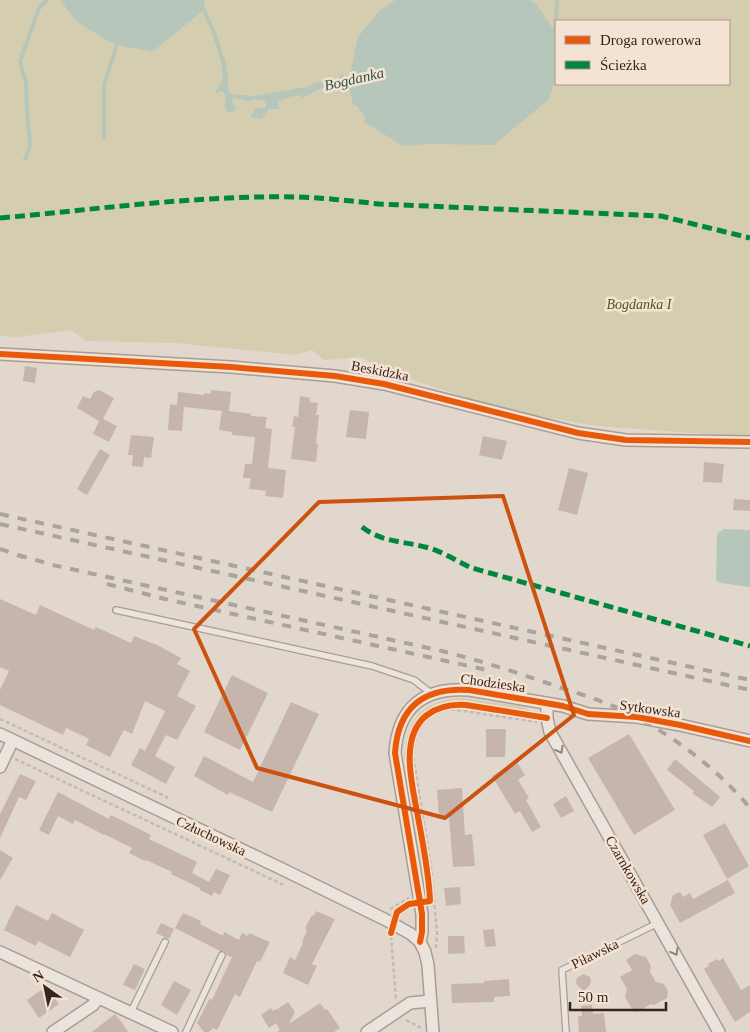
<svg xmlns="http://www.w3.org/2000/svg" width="750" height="1032" font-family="'Times New Roman',serif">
  <rect width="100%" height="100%" fill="#e2d7cc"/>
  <!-- green -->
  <path fill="#d5cdaf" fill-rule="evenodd" d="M0,0H750V437L596,426L501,409L392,373L360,357L324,360L312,350L296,355L175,343L86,341L71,330L17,337L0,336ZM556,21H729V84H556Z
    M462,698L525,707L534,714L462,702C426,701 409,723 408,757H404C406,719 423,700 462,698Z
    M412,796L427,884H424L408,797Z"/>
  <!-- water -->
  <path fill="#b7c6ba" d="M60,0H205L204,10L152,52L117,45L108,41L76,21Z
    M395,0H530L537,5L556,33V78L549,99L494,145L429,144L403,146L364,122L365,116L356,105H353L348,82L345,80L336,86L322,88L302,98L300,95L289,97L278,102L279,109H269L263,116V119L250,117L256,108H266V103L262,100H251L249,102L240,99L231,98L236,110L230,113L225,109L226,97L223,91H219L215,95C216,89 220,85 222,79C224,72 221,64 220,57L224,56C227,66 229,78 228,89L231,94L254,96L285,91L297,88L308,87L312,84L321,82L327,83L339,78L341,74L344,78L349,79L358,37L379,11Z
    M724,529L750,530V587L721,583L716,581L717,536L718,533Z"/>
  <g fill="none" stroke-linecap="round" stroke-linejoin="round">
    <!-- stream -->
    <path stroke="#b7c6ba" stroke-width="4" d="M201,9L204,10L214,33L223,61
      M553,33L555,32L557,0
      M104,137V85L117,45
      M25,159L29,150L30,141L28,127L26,84L20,61L39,8L47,0"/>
  </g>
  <!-- building -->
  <path fill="#c6b5ad" d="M25,366L37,368L35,383L23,381Z
    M99,390L114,398L103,419L117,426L109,442L93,434L99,421L77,408L83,396L90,399L94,392Z
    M211,390L231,392L229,411L251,414V416L267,417L265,428L272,429L268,468L286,470L283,498L265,496L266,491L249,489L251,478H243L245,464H252L255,437L232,435V432L219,430L222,411L184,407L182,431L168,430L170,404L177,405L178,392L204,395L205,393L211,394Z
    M300,396L310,398V402L318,403L316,415H319L316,444H318L316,462L291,459L295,427H292L294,416L298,417Z
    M350,410L369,412L366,439L346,437Z
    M131,435L154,437L151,458L144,457L143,467L132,466L133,455H128Z
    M483,436L507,441L502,460L479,455Z
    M100,449L110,455L87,495L77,489Z
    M704,462L724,464L722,483L703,482Z
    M569,468L588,473L577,515L558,510Z
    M734,499L750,500V511L733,510Z
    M0,599L36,615L40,605L94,630L96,627L131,643L134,636L157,645L181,658L177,664L190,671L177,696L196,706L177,740L166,735L155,756L175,767L166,784L131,765L140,748L145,751L165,711L145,701L132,734L124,730L110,757L86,745L89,739L66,728L63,735L0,705V690L9,671L0,667Z
    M232,675L268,693L240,750L204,732Z
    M291,702L319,714L272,812L229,792L228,795L194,776L204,756L253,782Z
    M486,729H506L505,757H486Z
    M629,734L675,810L634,835L588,758Z
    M675,759L720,797L712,807L692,793L694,791L667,770Z
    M516,761L525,775L518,780L529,798L526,800L541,827L532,832L520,811L515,814L492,776Z
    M20,774L36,781L26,800L19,797L0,838V814Z
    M462,788L465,835L472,834L475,866L453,867L449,817L439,818L437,790Z
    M58,792L109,819L111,815L151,835L149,839L197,862L192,873L209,882L216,869L230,875L220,895L214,892L212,896L200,890V888L171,874L172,872L146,860L145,861L129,853L132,848L104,834V835L75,820L73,824L58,816L49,835L39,830Z
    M566,796L574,811L561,818L553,804Z
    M725,823L749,866L727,879L703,835Z
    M0,850L13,858L0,880Z
    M728,880L735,893L680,923L670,905L673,895L680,892L683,897L690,893L693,899Z
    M460,887L461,904L446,906L444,888Z
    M16,905L48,921L52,913L84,930L70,957L38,941L36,946L4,930Z
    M316,911L335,919L312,964L317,966L308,985L283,973L290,957L295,960L303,943L302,942L307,930L305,928L312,915L314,916Z
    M183,913L201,921L200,924L223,936L224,932L239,940L242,933L248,936L249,933L270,942L260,962L257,961L240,997L235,994L217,1030L213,1028L209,1032H204L197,1023L210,998L212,1000L232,957L227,955L224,951H220L175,928Z
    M161,923L174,929L169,939L156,933Z
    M494,929L496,946L485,947L483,930Z
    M448,936H464L465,953L448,954Z
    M635,954L646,957L651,966L650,972L656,982L664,984L668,991L667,998L654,1005L651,1004L638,1012L633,1011L625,997L627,989L620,977L632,970L626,960Z
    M723,958L741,990L750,985V1012L735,1022L704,969L709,966L708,964L717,959L719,961Z
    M134,964L145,969L135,990L123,985Z
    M583,974L590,977L591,982L589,986L584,991L579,987L576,983L577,978Z
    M509,979L510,996L494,997V1002L452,1003L451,984L484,983V981Z
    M174,981L191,990L177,1015L161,1005Z
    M41,990L46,996L51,993L59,1004L39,1018L27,1000Z
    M288,1002L295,1012L289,1024L320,1003L325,1010L327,1009L340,1028L334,1032H277L280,1030L276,1023L269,1028L261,1015L271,1008L273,1011L275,1009L276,1010Z
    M592,1005L593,1014L604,1013L606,1032H579L578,1016H582L581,1006Z
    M115,1014L122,1023L128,1032H92Z"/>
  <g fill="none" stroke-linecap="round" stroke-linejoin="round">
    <!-- lane casing -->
    <g stroke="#a89d95" stroke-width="8">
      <path id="lane" d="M116,610L372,666L414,680L432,694
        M131,1012L165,942
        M186,1032L222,955
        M566,1032L562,970L658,923"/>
    </g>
    <!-- street casing -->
    <g stroke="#a89d95" stroke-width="14">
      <path id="street" d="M0,354L231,367L335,376L384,384L578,433L626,440L750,442
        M547,704V718L550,732L719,1032
        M0,734L282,869L386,920L411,934L420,942L425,952L428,965L433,1032
        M0,767L13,740
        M420,942L422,932V914L395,753C398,707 424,687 469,690L563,706L588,714L637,717L680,725L750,741
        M0,952L172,1032
        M53,1032L93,1005L98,998
        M367,1032L410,1003L430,1001"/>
    </g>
    <!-- path -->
    <path stroke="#c3bbb4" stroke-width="2.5" stroke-dasharray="4 2.5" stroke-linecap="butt" d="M0,719L156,792L167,797L165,801
      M15,759L286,886
      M390,909L409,898
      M391,936L396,1000
      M436,948L437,933L431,867L413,755C415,730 424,714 450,709L537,722
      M406,1020L421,1028"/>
    <!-- lane -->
    <use href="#lane" stroke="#ebe4dd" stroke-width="5.5"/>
    <!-- street -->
    <use href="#street" stroke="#ebe4dd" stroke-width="11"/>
    <!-- rail -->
    <path stroke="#aaa39e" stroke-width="4" stroke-dasharray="9 9" stroke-linecap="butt" d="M0,514L750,680
      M0,524L750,690
      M0,549L23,557
      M18,555L53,565L442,651C482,661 521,674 559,687C586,696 613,704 638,718C679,740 720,772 750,808
      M107,584L165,599L487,670"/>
    <!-- quiet -->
    <path stroke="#00873e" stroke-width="5" stroke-dasharray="10 5" stroke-linecap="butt" d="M0,218C100,209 199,195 299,197C326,198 352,201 379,204L661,216L750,238
      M362,527C383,543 405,541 429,548C443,552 458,562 472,568L750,646"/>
    <!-- cycleway casing -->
    <g stroke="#f4e3d2" stroke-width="9">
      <path id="cycleway" d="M0,354L231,367L335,376L384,384L578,433L626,440L750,442
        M391,933L397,912L409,904L430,901C429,873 423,845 418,817C413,788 398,737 427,715C439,706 451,704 466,705L547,718
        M420,942L422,932V914L395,753C398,707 424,687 469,690L563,706L588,714L637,717L680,725L750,741"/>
    </g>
    <!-- cycleway -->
    <use href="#cycleway" stroke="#e8590c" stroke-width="6"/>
  </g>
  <!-- one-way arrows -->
  <defs><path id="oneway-chevron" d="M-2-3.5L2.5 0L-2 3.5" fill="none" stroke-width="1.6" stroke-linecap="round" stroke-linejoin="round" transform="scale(1.25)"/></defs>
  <g stroke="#90847e">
    <use href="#oneway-chevron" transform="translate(560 750) rotate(61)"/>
    <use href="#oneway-chevron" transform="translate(675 952) rotate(61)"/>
  </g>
  <!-- marked area -->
  <path fill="none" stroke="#cd510f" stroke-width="4" stroke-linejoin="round" d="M503,496L574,715L445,818L257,768L194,629L319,502Z"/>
  <g text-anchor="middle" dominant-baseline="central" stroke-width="5" stroke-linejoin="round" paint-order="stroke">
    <!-- park labels -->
    <g font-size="14" font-style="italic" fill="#505225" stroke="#f4e3d2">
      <text x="639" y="304">Bogdanka I</text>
    </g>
    <!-- street labels -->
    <g font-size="14" fill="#36241e" stroke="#f4e3d2">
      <text transform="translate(380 371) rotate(11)">Beskidzka</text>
      <text transform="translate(493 683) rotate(8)">Chodzieska</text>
      <text transform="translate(650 709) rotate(8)">Sytkowska</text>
      <text transform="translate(211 836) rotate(25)">Człuchowska</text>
      <text transform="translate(628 870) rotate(60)">Czarnkowska</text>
      <text transform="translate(595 954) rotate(-26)">Piławska</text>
    </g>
    <!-- water labels -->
    <g font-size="15" font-style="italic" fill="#2d554a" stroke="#f4e3d2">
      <text transform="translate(354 79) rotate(-13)">Bogdanka</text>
    </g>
  </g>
  <!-- legend -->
  <rect x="555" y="20" width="175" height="65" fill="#f4e3d2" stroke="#a8978a"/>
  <rect x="565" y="36" width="25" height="8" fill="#e8590c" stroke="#a8978a"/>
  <text x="600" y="45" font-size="15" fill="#36241e">Droga rowerowa</text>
  <rect x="565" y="61" width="25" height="8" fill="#00873e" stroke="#a8978a"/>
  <text x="600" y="70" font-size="15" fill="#36241e">Ścieżka</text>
  <!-- north arrow -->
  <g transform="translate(45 987) rotate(327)" stroke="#f4e3d2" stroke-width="4" paint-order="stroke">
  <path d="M0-4L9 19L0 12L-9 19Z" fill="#36241e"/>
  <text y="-8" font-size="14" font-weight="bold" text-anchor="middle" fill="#36241e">N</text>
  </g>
  <!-- scale -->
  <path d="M570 1002v8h96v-8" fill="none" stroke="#36241e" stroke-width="2.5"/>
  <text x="578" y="1002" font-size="15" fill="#36241e" stroke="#f4e3d2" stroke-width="4" paint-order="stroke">50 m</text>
</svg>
